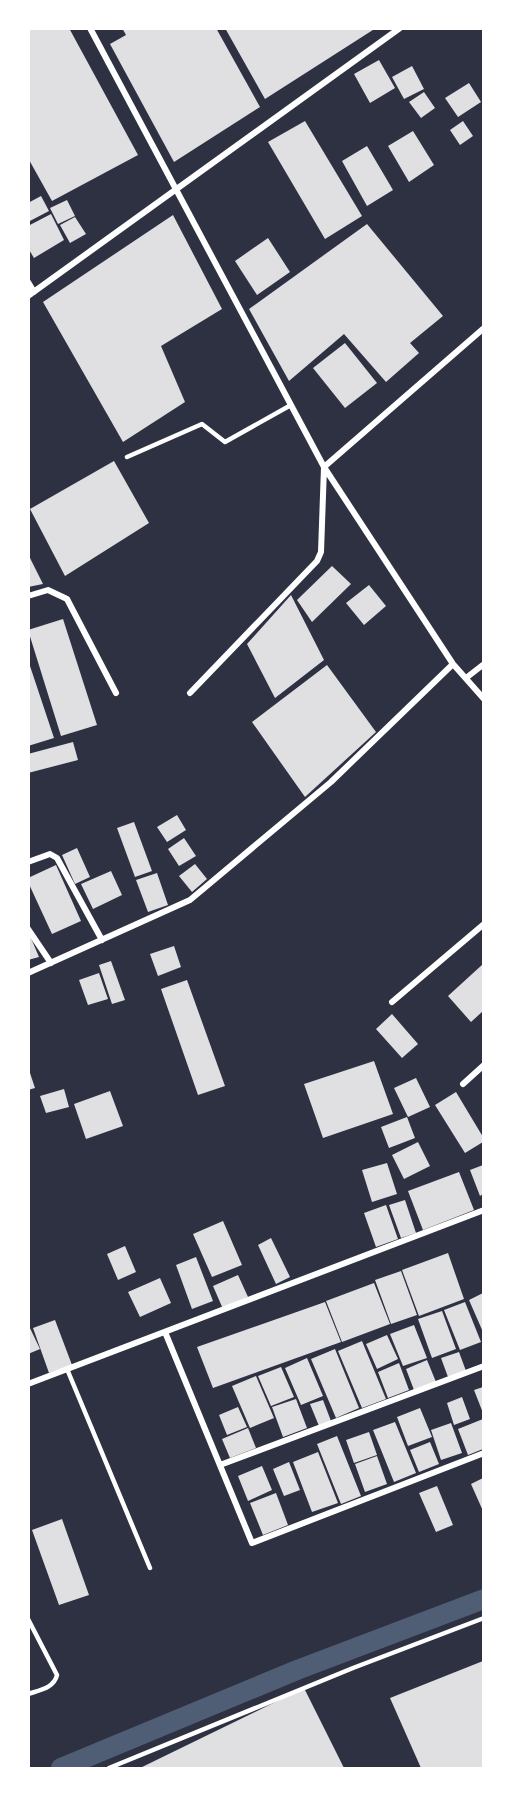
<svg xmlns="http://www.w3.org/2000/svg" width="512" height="1797" font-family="Commissioner,sans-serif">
  <rect width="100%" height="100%" fill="#2d3142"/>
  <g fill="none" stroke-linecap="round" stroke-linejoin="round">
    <!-- canal -->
    <path stroke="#4f5d75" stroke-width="20" d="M61,1768L297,1670L484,1599"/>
  </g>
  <!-- building -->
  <path fill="#e0e0e3" d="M28,28H69L138,155L52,201L28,158Z
    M122,28H216L260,107L174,162L110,44L126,35Z
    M225,28H376L265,99Z
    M379,60L395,88L370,103L354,74Z
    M412,66L424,89L404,99L392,77Z
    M469,83L481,102L458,117L445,98Z
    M424,92L435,108L421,118L409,102Z
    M305,121L362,216L325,239L268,142Z
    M463,121L473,136L460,145L450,130Z
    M413,131L434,165L409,182L388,146Z
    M367,146L393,190L367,206L342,161Z
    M41,196L49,211L28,222V203Z
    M67,200L75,216L58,224L50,208Z
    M51,214L64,240L34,258L28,248V226Z
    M173,215L222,309L161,346L185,402L123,442L43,302Z
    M75,217L86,234L70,243L60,225Z
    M367,224L443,316L410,343L419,353L386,382L344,334L289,381L249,309Z
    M268,238L290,272L257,295L235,261Z
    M345,343L377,383L345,408L313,368Z
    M114,461L149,523L65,576L30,509Z
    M28,554L43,584L28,587Z
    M332,566L351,584L312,622L297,600Z
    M369,585L386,606L364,625L346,603Z
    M291,595L324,660L275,698L247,644Z
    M63,619L97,725L61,736L28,630Z
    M28,660L54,738L28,746Z
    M327,665L376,732L305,797L252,722Z
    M73,742L78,760L28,773V754Z
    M177,815L186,830L167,842L157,827Z
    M134,822L152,871L135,877L117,828Z
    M184,838L196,856L179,866L168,849Z
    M77,848L90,877L75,884L62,855Z
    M195,864L207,879L192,892L179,876Z
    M56,865L81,921L52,934L28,882V878Z
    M111,871L122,895L93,909L81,884Z
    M157,873L168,905L148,912L136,880Z
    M28,931L39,957L28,960Z
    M174,946L181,967L158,976L150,954Z
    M111,961L125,1000L112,1004L99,965Z
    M483,964V1011L471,1022L448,996Z
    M99,973L108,999L88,1005L79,980Z
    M187,980L225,1086L198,1095L161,989Z
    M392,1014L418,1044L402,1058L376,1029Z
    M374,1061L393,1114L323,1138L304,1084Z
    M29,1070L35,1088L28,1090V1071Z
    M416,1078L430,1107L408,1117L394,1088Z
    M64,1089L69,1107L46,1113L40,1096Z
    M110,1091L123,1126L86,1139L74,1104Z
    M456,1092L483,1137V1142L465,1153L435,1105Z
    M407,1117L415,1138L389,1148L381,1127Z
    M418,1142L430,1166L404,1179L392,1155Z
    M387,1163L397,1194L372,1202L362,1170Z
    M483,1165V1194L480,1196L470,1170Z
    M459,1172L474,1210L423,1230L408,1191Z
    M405,1200L416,1233L401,1238L389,1205Z
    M386,1205L398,1239L376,1247L364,1213Z
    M223,1221L242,1265L212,1277L193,1234Z
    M271,1238L290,1277L276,1284L258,1245Z
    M125,1246L136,1272L118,1280L107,1254Z
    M448,1253L464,1299L419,1316L402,1270Z
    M196,1257L213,1301L192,1309L176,1265Z
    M401,1271L417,1315L391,1324L375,1280Z
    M238,1275L248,1297L223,1309L213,1286Z
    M160,1278L171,1303L140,1317L128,1292Z
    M374,1283L390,1324L342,1342L326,1301Z
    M483,1293V1332L469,1300Z
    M325,1302L341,1342L213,1388L197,1347Z
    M465,1302L481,1342L460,1350L444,1310Z
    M442,1311L456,1349L432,1358L418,1319Z
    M55,1320L72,1365L49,1373L33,1328Z
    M28,1324L40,1349L28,1354Z
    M414,1325L427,1358L403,1366L390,1334Z
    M387,1335L398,1359L377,1369L366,1344Z
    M362,1341L386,1399L362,1408L338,1351Z
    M335,1349L359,1408L336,1418L311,1359Z
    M459,1352L466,1371L448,1377L441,1358Z
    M307,1358L323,1396L301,1405L285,1368Z
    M427,1360L436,1382L414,1390L406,1369Z
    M399,1363L409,1390L388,1398L378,1372Z
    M281,1367L294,1397L271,1406L258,1376Z
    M256,1376L274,1418L250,1428L232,1386Z
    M483,1387V1413L474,1390Z
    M462,1397L470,1419L454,1425L447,1403Z
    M296,1399L307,1428L283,1437L272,1407Z
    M323,1400L331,1421L319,1426L310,1404Z
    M238,1407L247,1427L227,1435L219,1415Z
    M420,1408L432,1437L408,1446L397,1417Z
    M483,1419V1449L468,1455L458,1429Z
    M395,1422L416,1473L394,1482L373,1430Z
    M451,1423L462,1453L441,1460L431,1430Z
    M248,1428L256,1448L230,1458L222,1439Z
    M369,1432L377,1455L354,1463L346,1440Z
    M337,1436L361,1496L341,1504L317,1444Z
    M430,1442L439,1464L419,1472L410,1450Z
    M318,1452L338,1503L312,1512L293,1462Z
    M377,1456L387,1484L365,1492L355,1464Z
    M289,1462L300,1490L284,1496L273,1469Z
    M262,1466L272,1490L248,1501L238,1476Z
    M483,1478V1511L471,1484Z
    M437,1486L453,1525L436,1532L419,1493Z
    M276,1493L288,1525L263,1535L250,1503Z
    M62,1519L89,1595L59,1605L32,1530Z
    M483,1661V1768H421L390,1698Z
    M304,1688L344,1768H140Z"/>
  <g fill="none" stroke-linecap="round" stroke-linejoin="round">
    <!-- service -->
    <path stroke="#fff" stroke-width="4.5" d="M127,457L202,424L225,442L291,405
      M67,1369L150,1568
      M28,1619L57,1675C54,1688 40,1690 28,1694
      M109,1768L353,1668L484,1618"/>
    <!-- minor -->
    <path stroke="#fff" stroke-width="6" d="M90,28L324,467L453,664L484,699
      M28,282L34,292
      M28,296L400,28
      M28,596L48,590L67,599L116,693
      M466,678L484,664
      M190,693L317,561L321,552L324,467L484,328
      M28,862L50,854L57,858L102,940
      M28,929L51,963
      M28,973L190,900L331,782L453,664
      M392,1002L484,924
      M463,1084L484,1065
      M165,1332L252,1543L484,1453
      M28,1384L484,1210
      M220,1465L484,1366"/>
  </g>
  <!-- border -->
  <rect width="512" height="1797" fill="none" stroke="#ffffff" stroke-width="60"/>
</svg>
